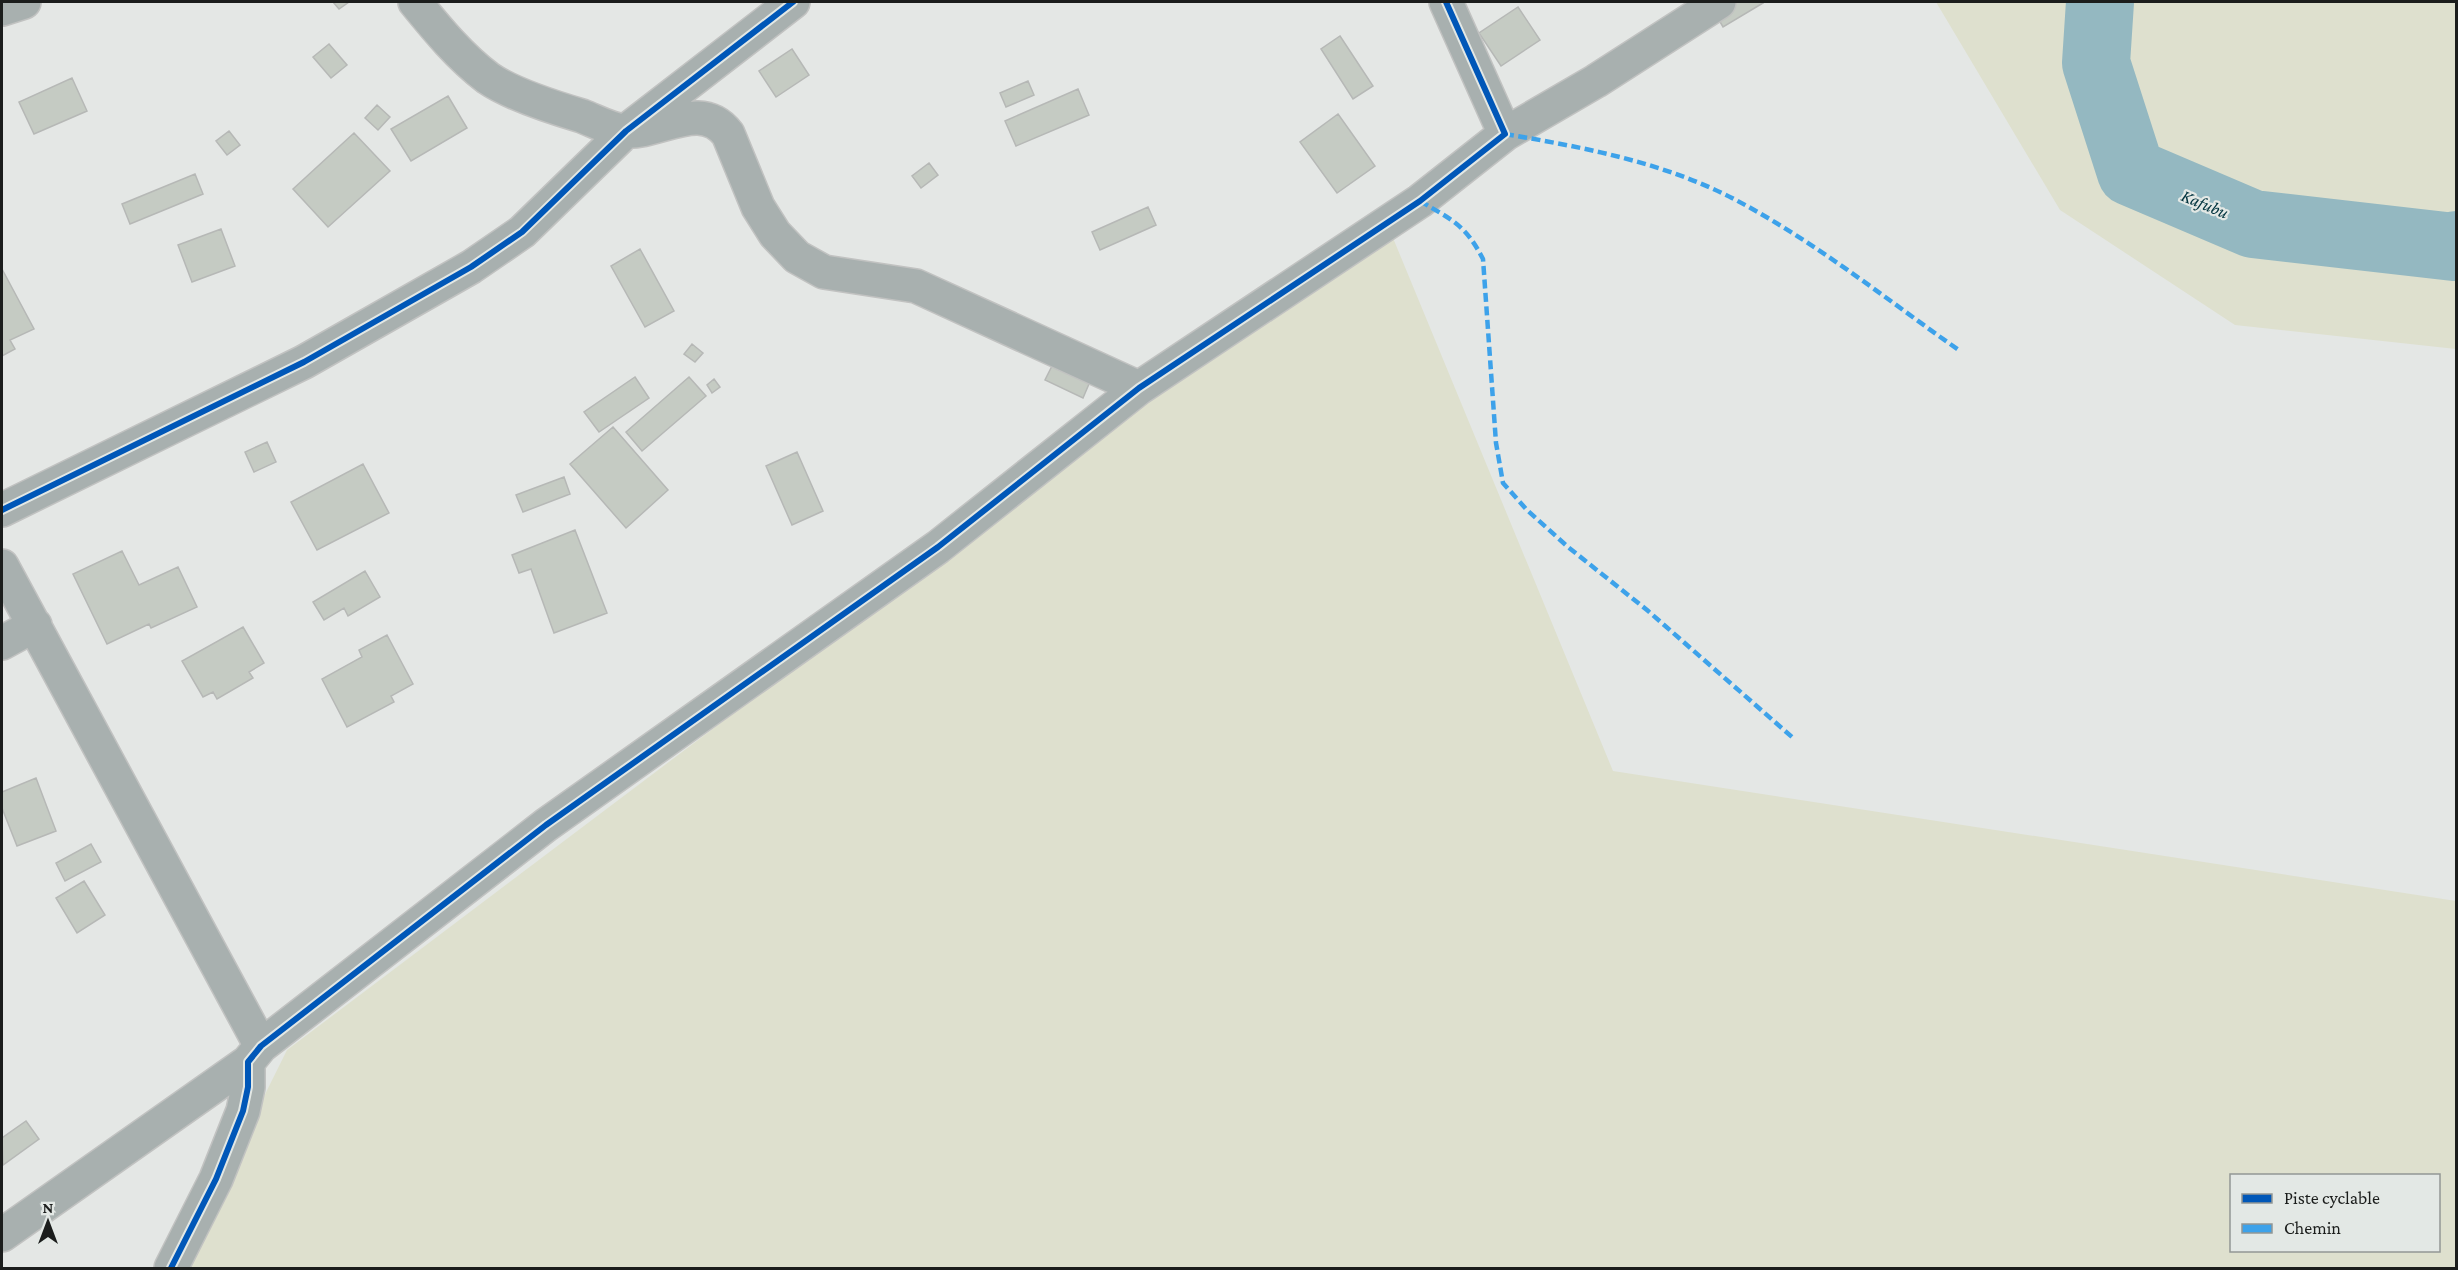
<svg xmlns="http://www.w3.org/2000/svg" width="2458" height="1270" font-family="'Crimson Pro',serif">
  <rect width="100%" height="100%" fill="#e4e7e5"/>
  <!-- green -->
  <path fill="#dee0ce" fill-rule="evenodd" d="M1936,2H2456V349L2235,325L2060,210Z
    M1386,221L1613,771L2456,901V1268H179L287,1050ZM2232,1176H2438V1250H2232Z"/>
  <g fill="none" stroke-linecap="round" stroke-linejoin="round">
    <!-- river -->
    <path stroke="#94b8c1" stroke-width="68" d="M2100,2L2096,63L2131,172L2253,224L2454,247L2456,245"/>
  </g>
  <!-- building -->
  <path fill="#c5cbc3" stroke="#b6b8b6" stroke-width="1.5" d="M333,2H349L339,9Z
    M1724,2H1762L1763,3L1723,27L1712,8Z
    M1518,7L1540,40L1501,66L1479,33Z
    M1340,36L1373,86L1353,99L1321,49Z
    M329,44L347,65L331,78L313,57Z
    M792,49L809,75L776,97L759,71Z
    M72,78L87,111L34,134L19,102Z
    M1028,81L1034,95L1006,107L1000,93Z
    M1078,89L1089,115L1016,146L1005,121Z
    M448,96L467,128L411,161L391,129Z
    M377,105L390,117L378,130L365,118Z
    M1338,114L1375,166L1337,193L1300,142Z
    M229,131L240,145L227,155L216,141Z
    M354,133L390,171L328,227L293,189Z
    M929,163L938,175L921,188L912,176Z
    M195,174L203,194L130,224L122,204Z
    M1148,207L1156,225L1100,250L1092,232Z
    M221,229L235,266L192,282L178,245Z
    M640,249L674,311L645,327L611,266Z
    M2,269L34,329L10,340L15,349L2,356Z
    M692,344L703,353L695,362L684,354Z
    M1055,360L1092,377L1083,398L1045,380Z
    M635,377L649,398L599,432L584,412Z
    M689,377L706,396L642,451L626,432Z
    M714,379L720,387L712,393L707,385Z
    M613,427L668,490L626,528L570,464Z
    M267,442L276,462L254,472L245,452Z
    M797,452L823,511L792,525L766,466Z
    M363,464L389,513L317,550L291,502Z
    M564,477L570,494L523,512L516,495Z
    M575,530L607,613L554,633L531,569L519,573L512,555Z
    M122,551L139,585L178,567L197,607L151,628L149,624L107,644L73,574Z
    M365,571L380,597L348,616L344,608L324,620L313,602Z
    M243,627L264,663L249,672L253,678L217,699L213,692L203,697L182,661Z
    M387,635L413,684L391,696L394,702L347,727L322,679L362,657L359,650Z
    M36,778L56,831L17,846L2,808V792Z
    M91,844L101,862L65,881L56,863Z
    M84,881L105,915L77,933L56,898Z
    M26,1121L39,1139L3,1165L2,1138Z"/>
  <g fill="none" stroke-linecap="round" stroke-linejoin="round">
    <!-- minor casing -->
    <g stroke="#c1c2c1" stroke-width="36">
      <path id="minor" d="M415,2C437,29 460,57 488,78C511,94 555,108 582,116C595,121 611,130 625,131C659,134 701,98 728,134L758,207L775,234L797,257L824,272L916,286L1139,388
        M2,9L24,2
        M1505,134L1596,81L1719,2
        M2,510L304,362L471,267L522,232L626,131L793,2
        M2,566L261,1046
        M2,643L35,625
        M2,1235L248,1062
        M171,1268L216,1179L243,1111L248,1087V1062L261,1046L546,825L938,547L1139,388L1420,201L1505,134L1446,2"/>
    </g>
    <!-- minor -->
    <use href="#minor" stroke="#a8b0af" stroke-width="33"/>
    <!-- quiet -->
    <path stroke="#3da2ea" stroke-width="4.5" stroke-dasharray="9 4.5" stroke-linecap="butt" d="M1505,134C1582,147 1662,162 1732,198C1813,240 1886,299 1960,351
      M1420,201C1452,220 1465,224 1483,259L1496,443L1503,483L1527,510L1568,547L1647,610L1792,737"/>
    <!-- cycleway casing -->
    <g stroke="#e3e8e5" stroke-width="10">
      <path id="cycleway" d="M2,510L304,362L471,267L522,232L626,131L793,2
        M171,1268L216,1179L243,1111L248,1087V1062L261,1046L546,825L938,547L1139,388L1420,201L1505,134L1446,2"/>
    </g>
    <!-- cycleway -->
    <use href="#cycleway" stroke="#0057b8" stroke-width="6"/>
  </g>
  <g text-anchor="middle" dominant-baseline="central" stroke-width="4.5" stroke-linejoin="round" paint-order="stroke">
    <!-- water labels -->
    <g font-size="18" font-style="italic" fill="#00333e" stroke="#e3e8e5">
      <text transform="translate(2205 204) rotate(23)">Kafubu</text>
    </g>
  </g>
  <!-- border -->
  <rect width="2458" height="1270" fill="none" stroke="#1b1d1c" stroke-width="6"/>
  <!-- legend -->
  <rect x="2230" y="1174" width="210" height="78" fill="#e3e8e5" stroke="#939795" stroke-width="1.5"/>
  <rect x="2242" y="1194" width="30" height="9" fill="#0057b8" stroke="#939795" stroke-width="1.5"/>
  <text x="2284" y="1204" font-size="18" fill="#1b1d1c">Piste cyclable</text>
  <rect x="2242" y="1224" width="30" height="9" fill="#3da2ea" stroke="#939795" stroke-width="1.5"/>
  <text x="2284" y="1234" font-size="18" fill="#1b1d1c">Chemin</text>
  <!-- north arrow -->
  <g transform="translate(48 1222)" stroke="#e3e8e5" stroke-width="4.5" paint-order="stroke">
  <path d="M0-4.5L10 22L0 15L-10 22Z" fill="#1b1d1c"/>
  <text y="-9" font-size="16" font-weight="bold" text-anchor="middle" fill="#1b1d1c">N</text>
  </g>
</svg>
